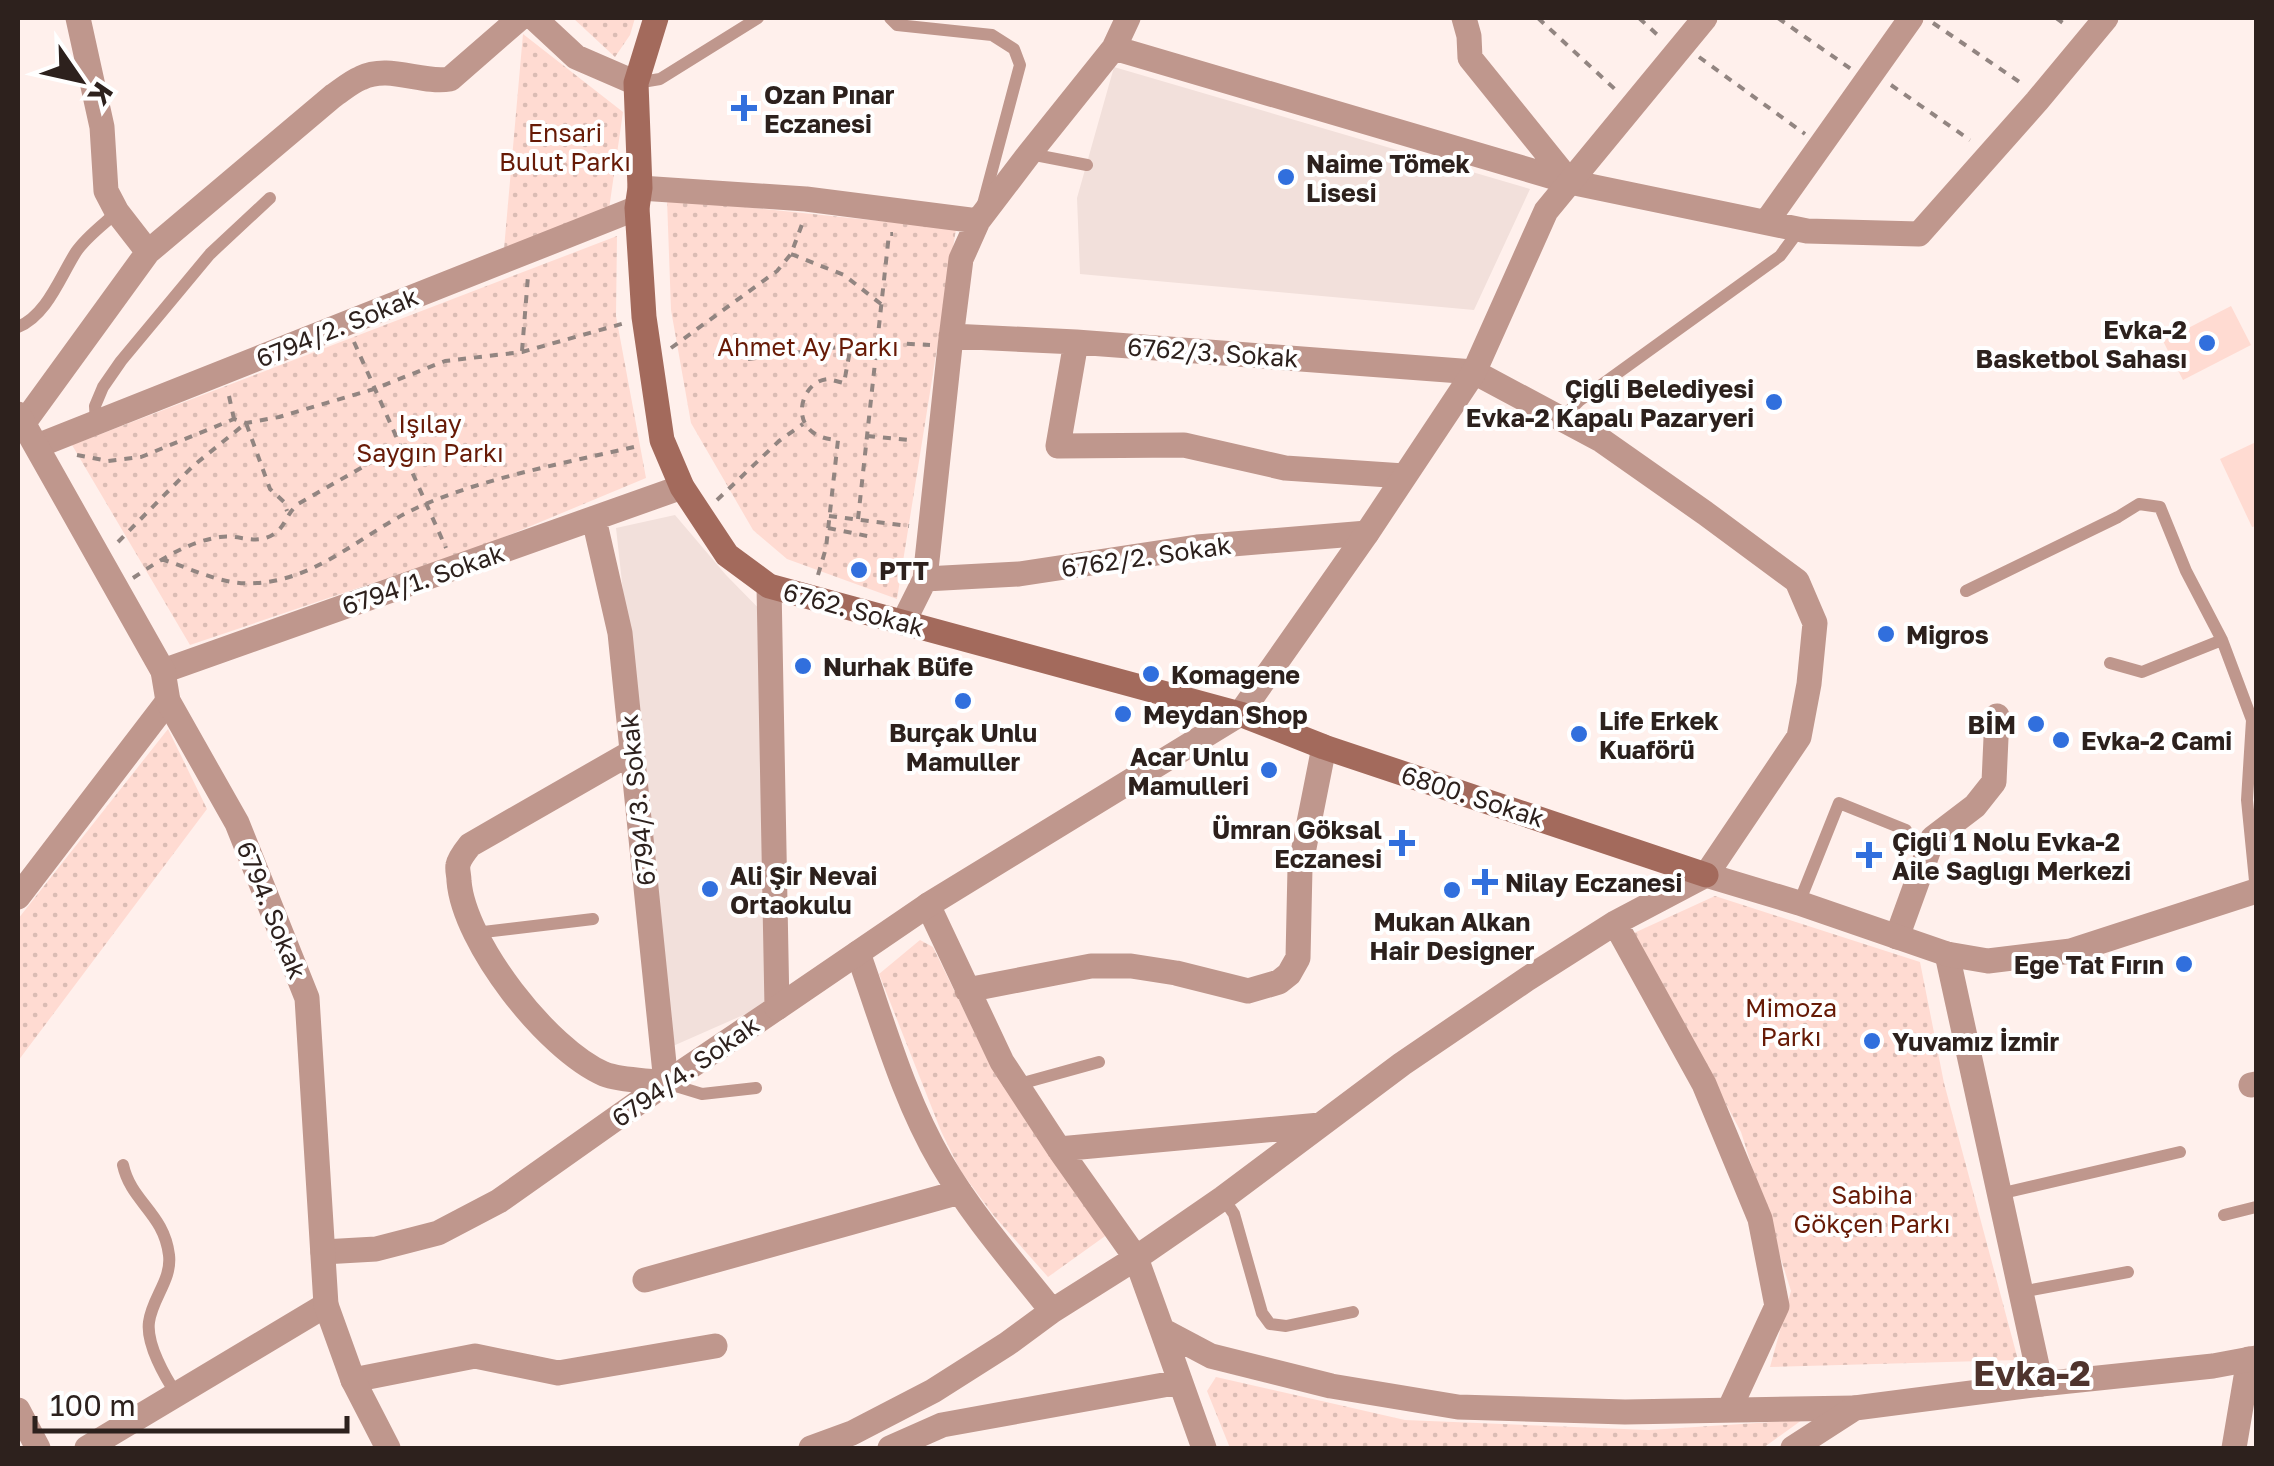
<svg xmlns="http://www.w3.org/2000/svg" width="2274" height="1466" font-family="'Golos Text',sans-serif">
  <defs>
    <pattern id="park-dots" width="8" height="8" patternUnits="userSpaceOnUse" patternTransform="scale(2.5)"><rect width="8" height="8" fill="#ffdbd2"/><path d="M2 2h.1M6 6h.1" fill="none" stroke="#dbbcb4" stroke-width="1.8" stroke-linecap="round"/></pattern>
  </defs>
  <rect width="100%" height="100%" fill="#fff0ec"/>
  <!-- built -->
  <path fill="#f2e0db" d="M1114,67L1530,189L1474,310L1080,274L1077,198Z
    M675,515L726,575L770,620L766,1005L673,1046L616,528Z"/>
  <!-- grass -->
  <path fill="#ffdbd2" d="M2231,306L2251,345L2183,380L2163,341Z
    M2256,442V526L2252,527L2220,459Z"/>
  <!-- park -->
  <path fill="url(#park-dots)" d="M573,18H635L630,35L615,57Z
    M523,34L623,112L609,209L504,249Z
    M667,199L956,229L897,599L787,559L753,530L691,423L671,310Z
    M617,236L616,316L646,478L485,545L190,645L72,445Z
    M168,729L207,809L18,1061V919Z
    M1715,896L1920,962L1944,1083L2018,1360L1770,1367L1791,1291L1741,1132L1634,933Z
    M920,940L933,947L992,1068L1108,1234L1048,1277L994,1216L960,1170L941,1131L879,974Z
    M1216,1377L1405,1420L1649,1430L1802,1420L1763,1448H1230L1207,1391Z"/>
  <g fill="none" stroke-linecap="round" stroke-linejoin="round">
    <!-- path -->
    <path stroke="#928581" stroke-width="4" stroke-dasharray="8 8" stroke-linecap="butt" d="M1538,18L1618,92
      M1639,18L1662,39
      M1778,18L1851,69
      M2056,18L2067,26
      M1933,23L2024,85
      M1699,57L1805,134
      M1891,85L1970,140
      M791,254L844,275L881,304
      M354,342L446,548
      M671,348L777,271L791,254L804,219
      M522,351L528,276
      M748,359L877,342L930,345
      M229,396L234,419
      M867,436L909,440
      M77,455L108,461L141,457L234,419L246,423L279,417L374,389L445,361L522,352L625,323
      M717,500L779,441L803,424
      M829,516L909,526
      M858,519L889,234H893
      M828,528L872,537
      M118,542L193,466L246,423L270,489L284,502L287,511
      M161,559C193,569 223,586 257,583C321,579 367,529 423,505C491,476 566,463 638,446
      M818,575L826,548L838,440C785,438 798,381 828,379C829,379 843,383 844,383L851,345
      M133,578C160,560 187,542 220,537C239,534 256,546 274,534C286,526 286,514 298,504L401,445"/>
    <!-- service -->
    <path stroke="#bf978d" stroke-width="12" d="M890,18L897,25L992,35L1014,49L1020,65L983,204
      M636,83L660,79L758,18
      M1030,154L1087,165
      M18,327C47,315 60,277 76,252C86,237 104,224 117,212
      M1561,419L1579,401L1780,256L1800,229
      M96,422L95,406L103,387L121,361L210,254L270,198
      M1966,591L2118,517L2139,504L2160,507L2186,571L2222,640L2252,720L2247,800L2256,891
      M2110,663L2142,672L2222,640
      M1799,903L1839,803L1906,830
      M475,933L593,919
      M666,1083L702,1094L756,1088
      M1016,1085L1099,1062
      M123,1165C131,1202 164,1213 169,1255C172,1280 152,1298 149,1322C146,1344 165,1377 177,1395
      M1999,1194L2180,1152
      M1223,1198L1234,1214L1262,1313L1270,1324L1286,1326L1353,1312
      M2224,1215L2256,1207
      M2021,1292L2128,1272"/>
    <!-- minor -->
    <path stroke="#bf978d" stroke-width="25" d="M78,18L102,127L106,191L117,212L148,252
      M534,18L576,57L636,83
      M1464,18L1469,36L1470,58L1570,182
      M1114,48L1570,182L1807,231L1919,234L2037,101L2106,18
      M640,188L806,199L978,221
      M1767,221L1911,18
      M1076,342L1058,446L1184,445L1285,468L1404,476
      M23,424L148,252L333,96C342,90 351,82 361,78C389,64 421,84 450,79L520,18
      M37,446L637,208
      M594,519L620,633L666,1083C647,1080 622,1081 604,1074C547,1049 464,943 459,881C459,875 457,870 458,865C459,859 466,850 470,845L632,752
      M925,579L1019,574L1197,547L1367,533
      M903,623L925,579L950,346L961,259L978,221L1029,154L1114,48L1128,18
      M163,671L682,487
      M18,897L168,701
      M928,905L1002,1062L1059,1149L1136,1258L1162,1330L1211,1356L1331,1386L1458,1407L1625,1412L1855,1408
      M1615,923L1704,1084L1760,1219L1777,1306L1729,1410
      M1897,937L1933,838L1975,806L1994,782L1997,716
      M858,953C883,1023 903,1097 941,1162C972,1215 1013,1262 1052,1311
      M1947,954L2041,1384
      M967,990L1091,966H1131L1176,973L1248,991L1279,982L1289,974L1298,958L1300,868L1324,747
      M2251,1085L2256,1084
      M1059,1149L1320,1125
      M323,1252L376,1249L438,1233L499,1201L666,1083L777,1008L769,586
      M645,1280L960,1192
      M1162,1330L1204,1448
      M353,1380L475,1356L558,1373L715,1346
      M18,1410L38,1448
      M87,1448L326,1305
      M811,1448L852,1433L933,1391L1007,1344L1052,1311L1136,1258L1223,1198L1402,1064L1527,979L1615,923L1706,875L1799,737L1809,684L1815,623L1797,581L1705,513L1601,440L1474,372L1076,342L951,336
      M890,1448L942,1425L1180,1382
      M2234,1448L2249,1359"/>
    <!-- tertiary -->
    <path stroke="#bf978d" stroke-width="25" d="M18,414L163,671L168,701L237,823L307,998L326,1305L353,1380L388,1448
      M1706,875L1799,903L1947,954L1988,961L2071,951L2256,891
      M777,1008L928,905L1240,714L1367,533L1474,372L1546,211L1705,18
      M1793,1448L1855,1408L2041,1384L2213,1366L2256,1358"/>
    <!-- secondary -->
    <path stroke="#a36a5c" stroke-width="25" d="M656,18L636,83L640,188L637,208L644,317L662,440L682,487L727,555L769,586L1240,714L1324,747L1706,875"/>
  </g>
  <!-- markers -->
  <g fill="#316fdd" stroke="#fff" stroke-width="4">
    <path d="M739 93h10v10h10v10h-10v10h-10v-10h-10v-10h10z"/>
    <circle cx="1286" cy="177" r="10"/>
    <circle cx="2207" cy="343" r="10"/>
    <circle cx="1774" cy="402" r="10"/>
    <circle cx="859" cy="570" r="10"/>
    <circle cx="1886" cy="634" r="10"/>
    <circle cx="803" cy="666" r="10"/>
    <circle cx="1151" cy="674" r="10"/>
    <circle cx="963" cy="701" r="10"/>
    <circle cx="1123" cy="714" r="10"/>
    <circle cx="2036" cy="724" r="10"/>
    <circle cx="1579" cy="734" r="10"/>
    <circle cx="2061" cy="740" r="10"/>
    <circle cx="1269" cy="770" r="10"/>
    <path d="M1397 828h10v10h10v10h-10v10h-10v-10h-10v-10h10z"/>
    <path d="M1864 840h10v10h10v10h-10v10h-10v-10h-10v-10h10z"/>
    <path d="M1480 867h10v10h10v10h-10v10h-10v-10h-10v-10h10z"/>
    <circle cx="710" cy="889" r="10"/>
    <circle cx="1452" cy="890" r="10"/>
    <circle cx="2184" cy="964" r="10"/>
    <circle cx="1872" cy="1041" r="10"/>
  </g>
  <g text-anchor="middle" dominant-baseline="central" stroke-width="8" stroke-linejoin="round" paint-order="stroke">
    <!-- poi labels -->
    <g font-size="25" font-weight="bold" fill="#2d211d" stroke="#fff" text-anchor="start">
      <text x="764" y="94">Ozan Pınar<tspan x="764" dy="29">Eczanesi</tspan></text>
      <text x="1306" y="163">Naime Tömek<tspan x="1306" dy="29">Lisesi</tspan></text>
      <text x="2187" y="329" text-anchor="end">Evka-2<tspan x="2187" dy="29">Basketbol Sahası</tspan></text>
      <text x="1754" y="388" text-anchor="end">Çiğli Belediyesi<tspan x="1754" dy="29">Evka-2 Kapalı Pazaryeri</tspan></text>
      <text x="879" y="570">PTT</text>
      <text x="1906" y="634">Migros</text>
      <text x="823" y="666">Nurhak Büfe</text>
      <text x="1171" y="674">Komagene</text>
      <text x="1143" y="714">Meydan Shop</text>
      <text x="1599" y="720">Life Erkek<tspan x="1599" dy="29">Kuaförü</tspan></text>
      <text x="2016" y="724" text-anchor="end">BİM</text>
      <text x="963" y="732" text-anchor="middle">Burçak Unlu<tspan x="963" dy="29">Mamuller</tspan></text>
      <text x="2081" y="740">Evka-2 Cami</text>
      <text x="1249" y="756" text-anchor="end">Acar Unlu<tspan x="1249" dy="29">Mamulleri</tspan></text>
      <text x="1382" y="829" text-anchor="end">Ümran Göksal<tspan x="1382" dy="29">Eczanesi</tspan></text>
      <text x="1892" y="841">Çiğli 1 Nolu Evka-2<tspan x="1892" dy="29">Aile Sağlığı Merkezi</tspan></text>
      <text x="730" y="875">Ali Şir Nevai<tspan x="730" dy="29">Ortaokulu</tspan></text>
      <text x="1505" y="882">Nilay Eczanesi</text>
      <text x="1452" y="921" text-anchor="middle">Mukan Alkan<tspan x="1452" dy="29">Hair Designer</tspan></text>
      <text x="2164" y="964" text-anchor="end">Ege Tat Fırın</text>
      <text x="1892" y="1041">Yuvamız İzmir</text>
    </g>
    <!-- park labels -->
    <g font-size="25" fill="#671a06" stroke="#fff">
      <text x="565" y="132">Ensari<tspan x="565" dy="29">Bulut Parkı</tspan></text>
      <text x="808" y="346">Ahmet Ay Parkı</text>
      <text x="430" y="423">Işılay<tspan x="430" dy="29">Saygın Parkı</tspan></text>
      <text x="1791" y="1007">Mimoza<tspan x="1791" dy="29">Parkı</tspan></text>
      <text x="1872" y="1194">Sabiha<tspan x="1872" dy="29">Gökçen Parkı</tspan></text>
    </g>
    <!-- street labels -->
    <g font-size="25" fill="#2d211d" stroke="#fff">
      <text transform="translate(337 327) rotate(-22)">6794/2. Sokak</text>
      <text transform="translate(1213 352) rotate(4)">6762/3. Sokak</text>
      <text transform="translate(1146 556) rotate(-8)">6762/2. Sokak</text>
      <text transform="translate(423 579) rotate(-19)">6794/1. Sokak</text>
      <text transform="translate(854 609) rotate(15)">6762. Sokak</text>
      <text transform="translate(1473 796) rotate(18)">6800. Sokak</text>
      <text transform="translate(637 800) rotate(-96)">6794/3. Sokak</text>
      <text transform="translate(272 910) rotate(68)">6794. Sokak</text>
      <text transform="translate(685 1071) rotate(-35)">6794/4. Sokak</text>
    </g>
    <!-- district labels -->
    <g font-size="35" font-weight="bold" fill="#4f342d" stroke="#fff">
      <text x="2032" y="1373">Evka-2</text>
    </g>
  </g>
  <!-- border -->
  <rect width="2274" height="1466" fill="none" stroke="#2d211d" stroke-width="40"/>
  <!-- north arrow -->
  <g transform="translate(80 80) rotate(124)" stroke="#ffffff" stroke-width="8" paint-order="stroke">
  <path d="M0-8L18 38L0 25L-18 38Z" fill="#2d211d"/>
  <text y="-15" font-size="28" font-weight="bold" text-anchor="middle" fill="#2d211d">K</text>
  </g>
  <!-- scale -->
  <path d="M35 1416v15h312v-15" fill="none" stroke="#2d211d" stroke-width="5"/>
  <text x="50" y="1416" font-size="30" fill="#2d211d" stroke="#ffffff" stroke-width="8" paint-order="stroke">100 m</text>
</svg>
